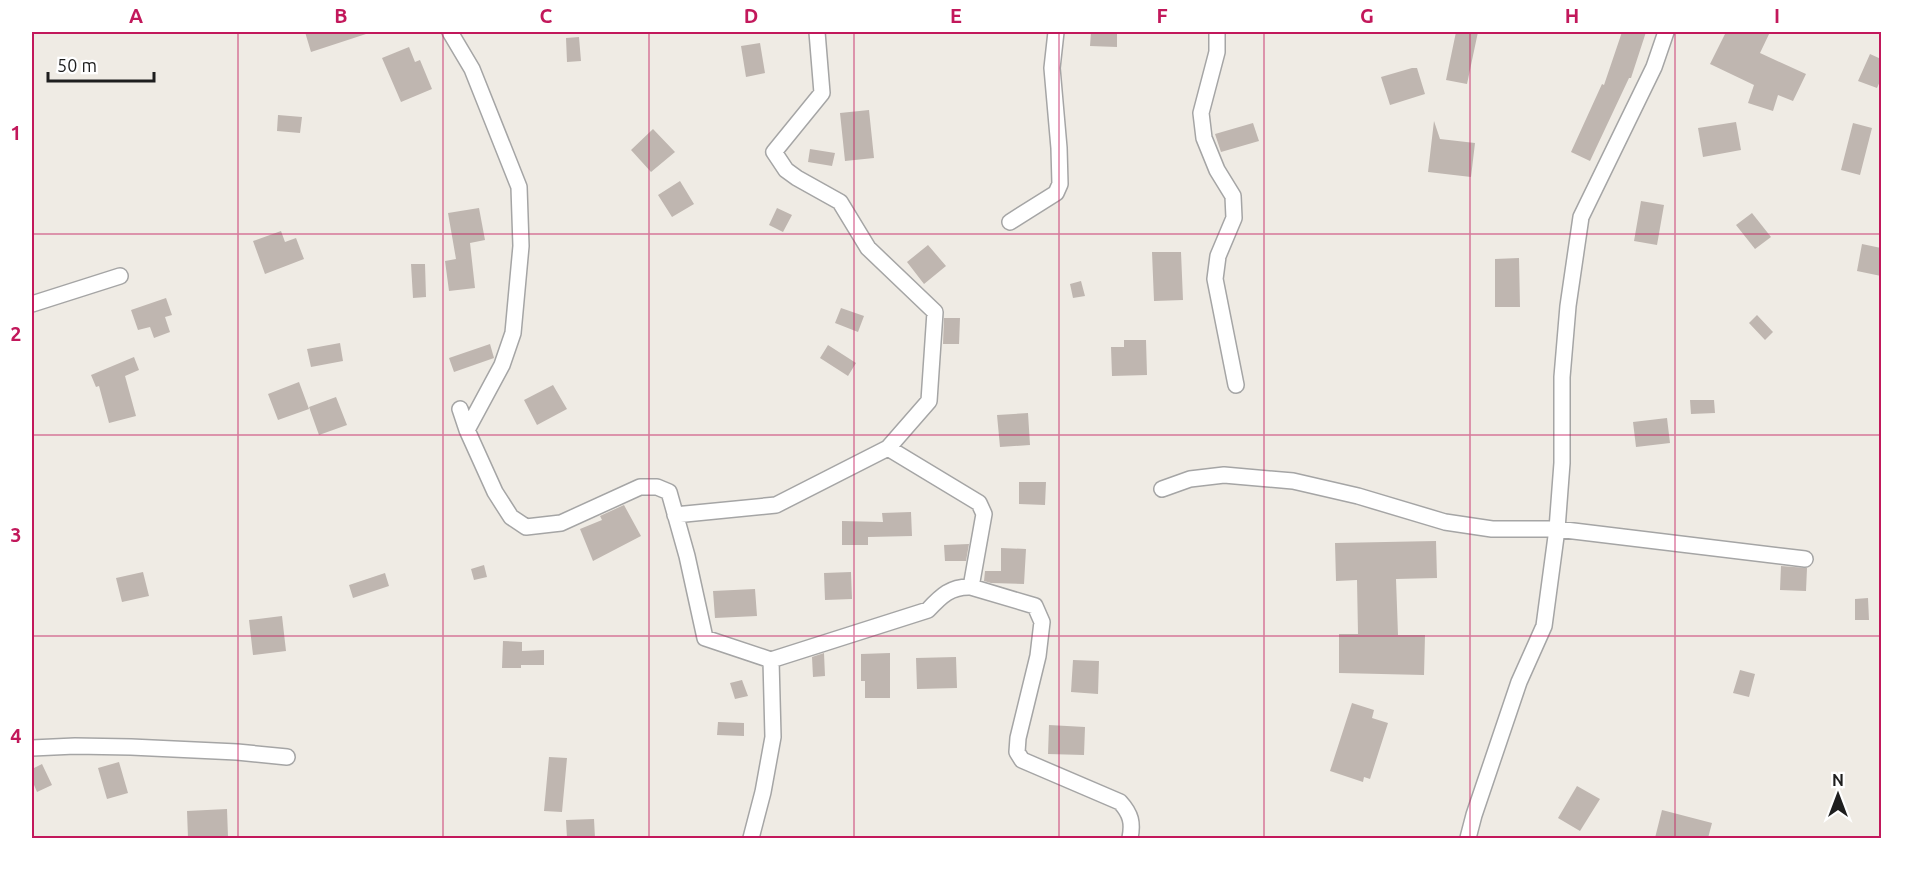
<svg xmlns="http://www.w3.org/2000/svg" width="1913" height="870" font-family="Ubuntu,sans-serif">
  <rect width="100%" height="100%" fill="#efebe4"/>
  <!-- building -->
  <path fill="#bfb6b0" d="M305,32H366V34L311,52Z
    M1091,32L1117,33V47L1090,46Z
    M1456,32H1478L1467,84L1446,80Z
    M1622,32H1646L1631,78H1629L1590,161L1571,152L1602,84L1604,85Z
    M1726,32H1770L1760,53L1806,74L1793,101L1778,95L1773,111L1748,103L1754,85L1710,64Z
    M579,37L581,61L567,62L566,38Z
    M760,43L765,73L746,77L741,46Z
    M409,47L415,62L420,60L432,89L401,102L382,58Z
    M1870,54L1881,59V79L1877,88L1858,81Z
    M1412,68H1417L1425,94L1390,105L1381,77Z
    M869,110L874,158L845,161L840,113Z
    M278,115L302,117L300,133L277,131Z
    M1434,121L1440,139L1475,143L1471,177L1428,172Z
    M1736,122L1741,150L1703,157L1698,128Z
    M1253,123L1259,141L1221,152L1215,134Z
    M1853,123L1872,128L1860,175L1841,170Z
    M653,129L675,152L651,172L631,150Z
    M810,149L835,153L832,166L808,162Z
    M680,181L694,204L672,217L658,195Z
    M1641,201L1664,205L1657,245L1634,241Z
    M479,208L485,240L470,243L475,288L449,291L445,261L456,259L448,213Z
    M777,208L792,215L783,232L769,225Z
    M1752,213L1771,237L1755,249L1736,225Z
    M281,231L285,242L296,238L304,259L265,274L253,241Z
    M1862,244L1881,248V276L1857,271Z
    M928,245L946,266L924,284L907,262Z
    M1152,252H1181L1183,300L1154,301Z
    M1519,258L1520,307H1495V259Z
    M411,264H425L426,297L413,298Z
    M1081,281L1085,296L1073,298L1070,284Z
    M166,298L172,315L165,317L170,332L154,338L150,327L138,330L131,310Z
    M841,308L864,316L858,332L835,323Z
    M1757,315L1773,332L1765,340L1749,323Z
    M944,318H960L959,344H943Z
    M1124,340H1146L1147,375L1112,376L1111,347H1124Z
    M340,343L343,361L311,367L307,349Z
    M490,344L494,358L454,372L449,358Z
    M828,345L856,363L848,376L820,358Z
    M134,357L139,370L125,376L136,416L109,423L99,386L96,387L91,375Z
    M299,382L309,409L278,420L268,394Z
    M553,385L567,409L537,425L524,400Z
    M336,397L347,425L319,435L309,407Z
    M1690,400H1714L1715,413L1691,414Z
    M1028,413L1030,445L1000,447L997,415Z
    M1667,418L1670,443L1636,447L1633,422Z
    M1019,482H1046L1045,505L1019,504Z
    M624,505L641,536L593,561L580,529L602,520L600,516Z
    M911,512L912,536L868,537V545H842V521L883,522L882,513Z
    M1436,541L1437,578L1396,579L1398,635H1425L1424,675L1339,673V634H1358L1357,580L1336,581L1335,543Z
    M969,544L966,561H945L944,545Z
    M1001,548L1026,549L1024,584L991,583L984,581L985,571H1001Z
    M484,565L487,577L474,580L471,569Z
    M1781,566L1807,568L1806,591L1780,590Z
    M143,572L149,596L122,602L116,578Z
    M851,572L852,599L825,600L824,573Z
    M385,573L389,586L353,598L349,585Z
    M755,589L757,616L715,618L713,591Z
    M1868,598L1869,620H1855V599Z
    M282,616L286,651L253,655L249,620Z
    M503,641L522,642V651L544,650V665H521V668H502Z
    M824,653L825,676L813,677L812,657Z
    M890,653V698H865V681H861V654Z
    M956,657L957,688L917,689L916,658Z
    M1073,660L1099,661L1098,694L1071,692Z
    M1740,670L1755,674L1749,697L1733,693Z
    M742,680L748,696L735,699L730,683Z
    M1352,703L1374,710L1372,718L1388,723L1370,779L1364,777L1363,782L1330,771Z
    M718,722L744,723V736L717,735Z
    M1049,725L1085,727L1084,755L1048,754Z
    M549,757L567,758L562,812L544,811Z
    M119,762L128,793L107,799L98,768Z
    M42,764L52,785L37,792L32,780V769Z
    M1577,786L1600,799L1580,831L1558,818Z
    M227,809L228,837L188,838L187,811Z
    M1662,810L1712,823L1708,838H1655Z
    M594,819L595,838H567L566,820Z"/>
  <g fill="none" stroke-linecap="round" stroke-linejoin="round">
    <!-- minor casing -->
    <g stroke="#a5a5a5" stroke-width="18">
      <path id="minor" d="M450,32L472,69L519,187L521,246L513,333L502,365L467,430
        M1217,32V52L1201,113L1204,138L1217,170L1233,196L1234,218L1218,256L1215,279L1236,385
        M1010,222L1056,193L1060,184L1059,148L1052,68L1056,32
        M32,304L120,276
        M460,409L467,430L495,492L511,517L526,527L561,523L640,487H657L669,492L687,556L705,638L771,660L928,610C941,596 951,586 971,587L1035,606L1042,622L1038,656L1018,738L1017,752L1022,760L1120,802C1131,814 1133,823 1130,838
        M888,448L979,503L984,514L971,587
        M1162,489L1190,479L1224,475L1293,481L1358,496L1445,522L1492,529H1557L1805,559
        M675,515L776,505L888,448L929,401L935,312L868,248L840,202L797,178L786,170L774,152L822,93L817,32
        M32,748L75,746L131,747L237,752L287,757
        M751,838L763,792L773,737L771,660
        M1468,838L1474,815L1519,682L1544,626L1557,529L1562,463V377L1568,306L1581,217L1654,67L1666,32"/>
    </g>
    <!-- minor -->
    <use href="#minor" stroke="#fff" stroke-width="15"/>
  </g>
  <!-- grid -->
  <path fill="none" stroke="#c2185b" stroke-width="1.5" stroke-opacity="0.55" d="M238,32V838M443,32V838M649,32V838M854,32V838M1059,32V838M1264,32V838M1470,32V838M1675,32V838M32,234H1882M32,435H1882M32,636H1882"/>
  <!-- border -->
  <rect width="1913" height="870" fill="none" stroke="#ffffff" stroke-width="66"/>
  <!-- north arrow -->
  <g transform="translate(1838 795)" stroke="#ffffff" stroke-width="4.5" paint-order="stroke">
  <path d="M0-4.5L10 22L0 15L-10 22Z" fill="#1e1e1e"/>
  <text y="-9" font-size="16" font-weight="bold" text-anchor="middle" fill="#1e1e1e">N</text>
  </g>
  <!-- scale -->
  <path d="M48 72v9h106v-9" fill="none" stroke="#1e1e1e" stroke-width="3"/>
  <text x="57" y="72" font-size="18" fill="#1e1e1e" stroke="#ffffff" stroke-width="4.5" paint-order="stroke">50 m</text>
  <rect x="33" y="33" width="1847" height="804" fill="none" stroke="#c2185b" stroke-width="2"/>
  <g font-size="20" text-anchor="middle" font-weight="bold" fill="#c2185b">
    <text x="136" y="23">A</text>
    <text x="341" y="23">B</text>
    <text x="546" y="23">C</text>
    <text x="751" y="23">D</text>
    <text x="956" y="23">E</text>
    <text x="1162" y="23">F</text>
    <text x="1367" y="23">G</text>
    <text x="1572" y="23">H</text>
    <text x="1777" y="23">I</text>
    <text x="16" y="140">1</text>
    <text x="16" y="341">2</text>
    <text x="16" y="542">3</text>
    <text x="16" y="743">4</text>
  </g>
</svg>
